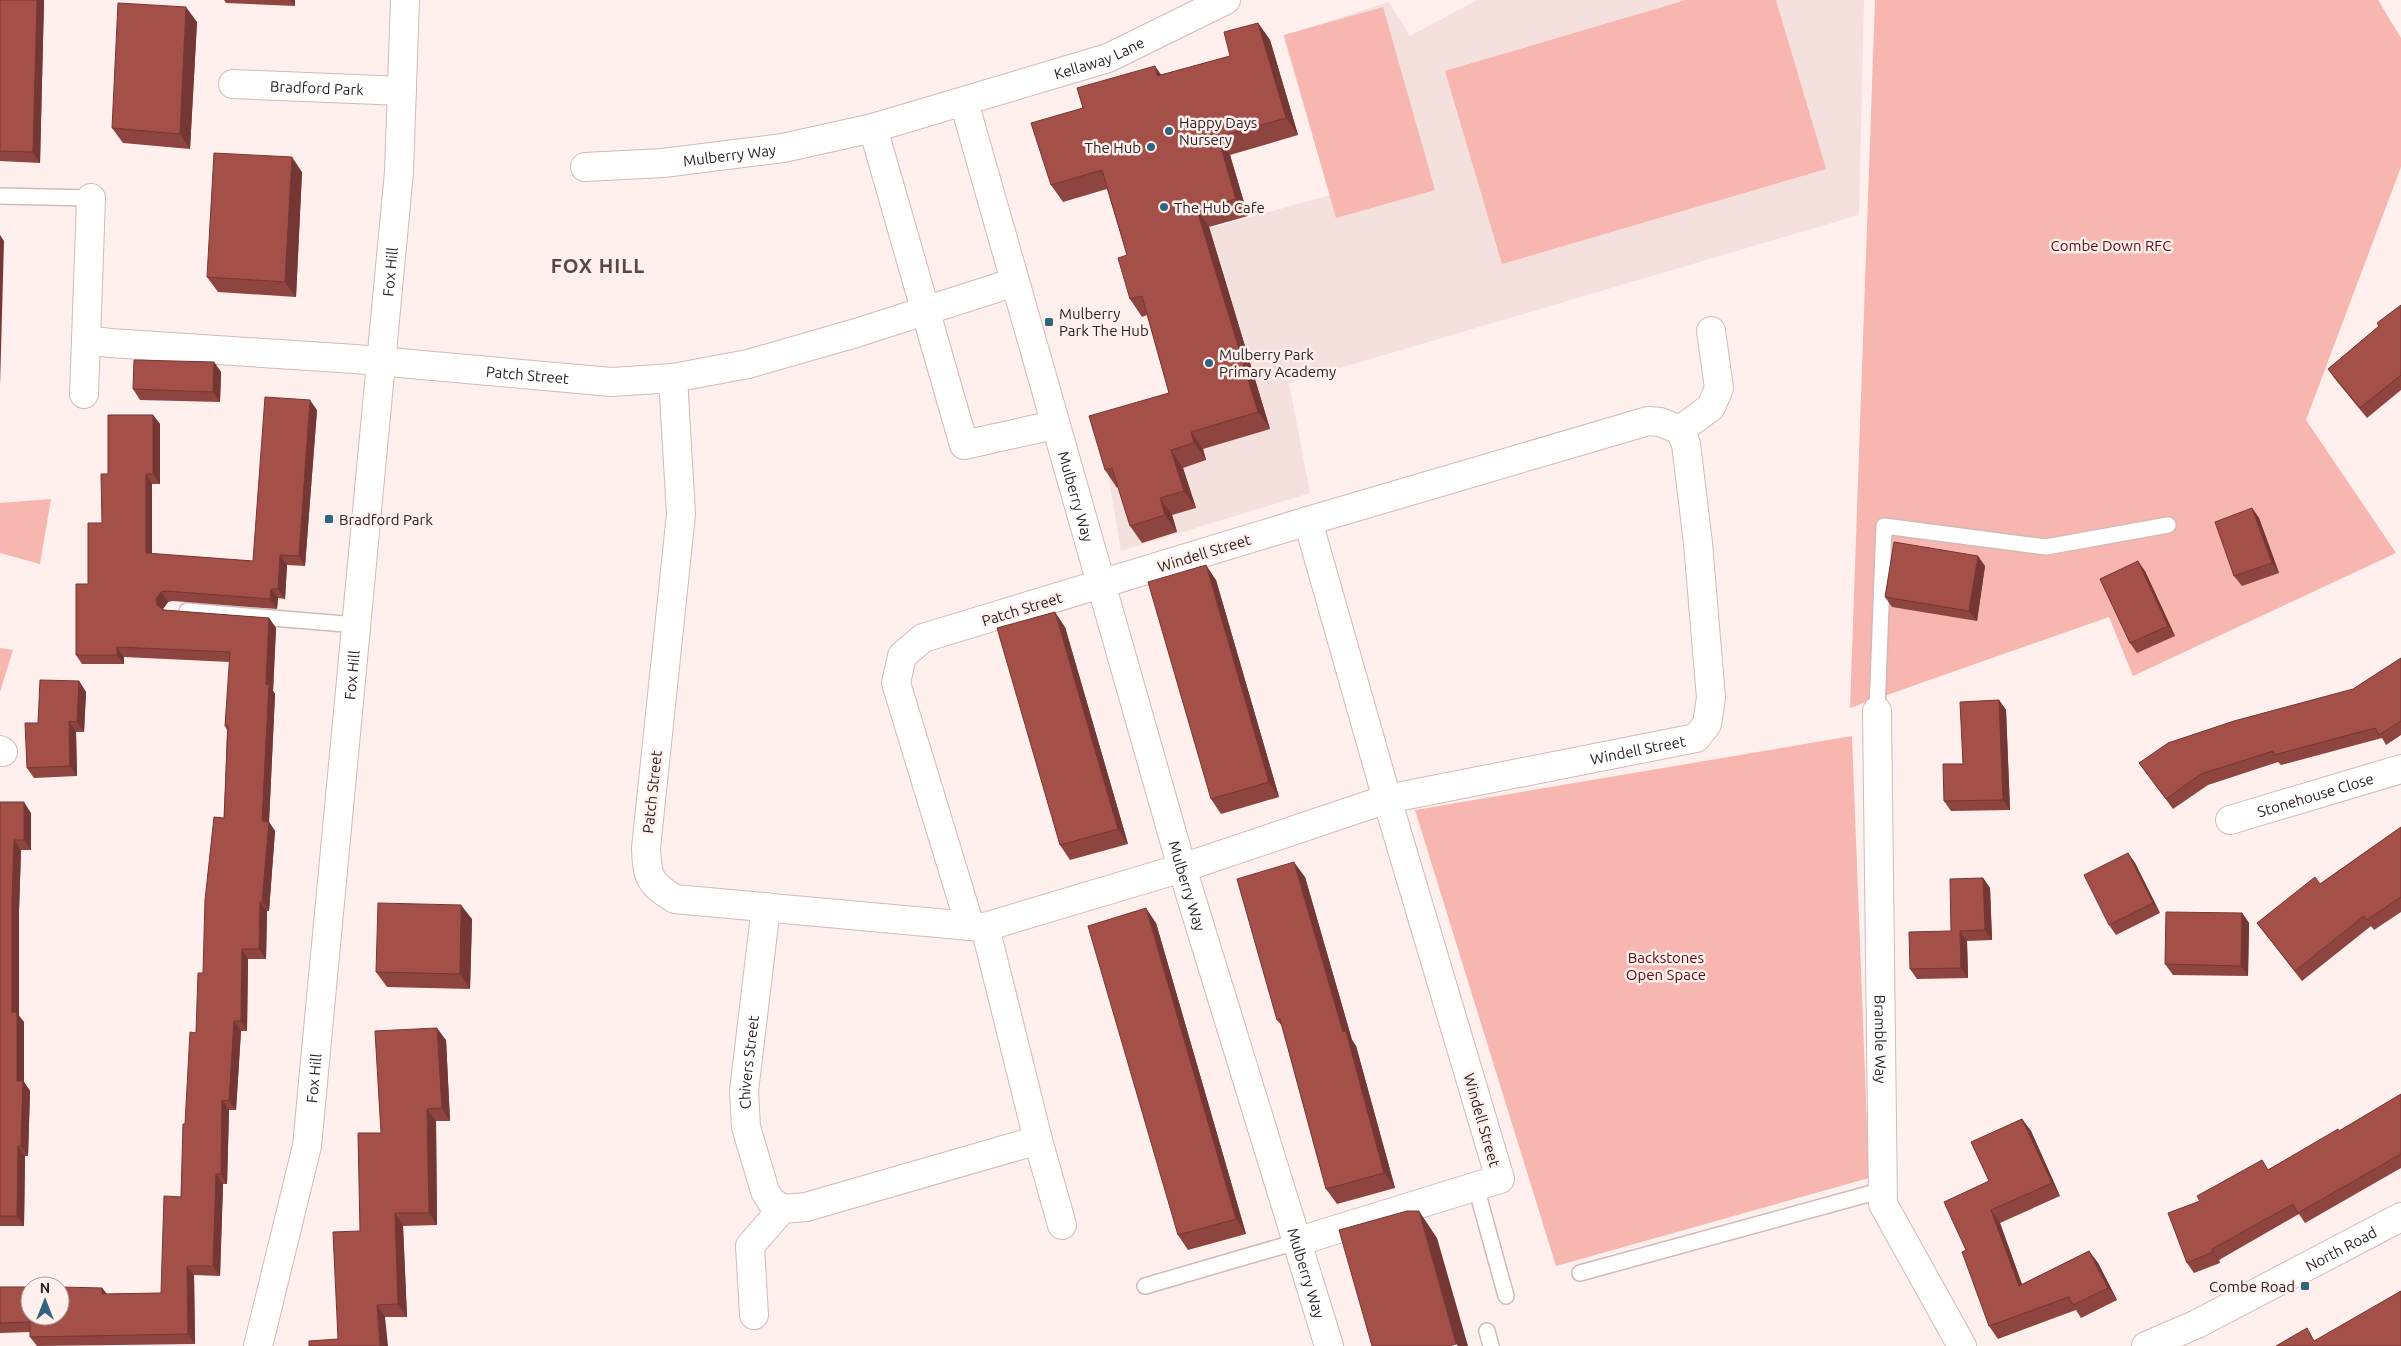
<svg xmlns="http://www.w3.org/2000/svg" width="2401" height="1346" font-family="Ubuntu,sans-serif">
  <rect width="100%" height="100%" fill="#fff0ee"/>
  <!-- built -->
  <path fill="#f4e0dd" d="M1477,0H1864L1859,215L1289,383L1310,493L1121,551L1101,433L1181,410L1132,250L1330,195L1283,36L1389,2L1410,36Z"/>
  <!-- green -->
  <path fill="#f7b6af" d="M1686,0H1776L1826,169L1502,264L1445,71Z
    M1875,0H2378L2401,38V167L2306,420L2396,553L2133,676L2109,617L1850,708Z
    M1383,7L1435,190L1336,218L1284,35Z
    M51,499L40,564L0,553V503Z
    M0,648L13,650L0,692Z
    M1852,736L1869,1178L1556,1266L1415,810Z"/>
  <g fill="none" stroke-linecap="round" stroke-linejoin="round">
    <!-- lane casing -->
    <g stroke="#d1bab7" stroke-width="18">
      <path id="lane" d="M0,196L91,198
        M187,611L357,625
        M1877,711L1884,526L2046,547L2168,525
        M1476,1187L1506,1296
        M1580,1273L1883,1190
        M1145,1286L1296,1242
        M1487,1331L1491,1346"/>
    </g>
    <!-- street casing -->
    <g stroke="#d1bab7" stroke-width="30">
      <g id="street">
        <path id="s1" d="M233,84L402,91"/>
        <path id="s2" d="M964,102L1182,868L1329,1346"/>
        <path d="M873,128L964,445L1054,425"/>
        <path id="s3" d="M585,167L663,163L783,148L873,128L1108,58L1226,0"/>
        <path id="s4" d="M91,198L86,340L110,343L355,359L612,382L673,378L748,364L856,333L1015,282"/>
        <path id="s5" d="M673,378L681,514L646,848C647,878 650,884 675,899L970,926L985,927L1182,868L1387,799L1696,738L1707,724L1711,698L1698,543L1686,444L1680,430L1660,422L1648,421L1308,521L923,638L902,656L896,683L970,926"/>
        <path d="M84,394L86,340"/>
        <path d="M1680,430L1711,407L1719,388L1711,331"/>
        <path id="s6" d="M1877,711L1883,1204L1962,1346"/>
        <path d="M0,750L3,752"/>
        <path id="s7" d="M2230,820L2401,769"/>
        <path d="M985,927L1038,1140L1062,1225"/>
        <path d="M782,1209L806,1207L1038,1140"/>
        <path d="M1296,1242L1500,1179L1387,799L1308,521"/>
        <path id="s8" d="M754,1315L750,1246L782,1209L771,1201L765,1191L746,1127L744,1091L766,907"/>
        <path id="s9" d="M258,1346L307,1146L399,172L405,0"/>
      </g>
    </g>
    <!-- primary casing -->
    <g stroke="#d1bab7" stroke-width="30">
      <g id="primary">
        <path id="s10" d="M2146,1346L2197,1324L2401,1217"/>
      </g>
    </g>
    <!-- lane -->
    <use href="#lane" stroke="#fff" stroke-width="15"/>
    <!-- street -->
    <use href="#street" stroke="#fff" stroke-width="28"/>
    <!-- primary -->
    <use href="#primary" stroke="#fff" stroke-width="28"/>
  </g>
  <!-- wall -->
  <path fill="#8e443f" d="M0,0H44L40,163L0,161Z
    M224,0H295V6L226,3Z
    M197,22L190,149L123,143L112,128Z
    M1258,23L1270,40L1298,135L1230,155L1248,216L1209,227L1270,429L1203,449L1206,460L1183,468L1196,508L1172,515L1177,532L1142,543L1130,526L1118,487L1117,488L1105,470L1169,393L1147,315L1142,317L1130,299L1127,255L1107,189L1063,202L1051,185L1083,108L1161,75L1230,56Z
    M302,172L296,297L218,292L207,277Z
    M2401,305V390L2367,418L2335,379L2328,369L2379,326Z
    M214,362L221,372L220,402L140,400L133,389Z
    M317,410L305,566L287,565L285,599L278,598L277,609L173,601L168,602L163,609L164,610L269,618L276,628L273,691L275,694L269,822L275,831L269,911H267L266,959H248L247,1031H241L236,1110H229L227,1184H223L220,1276L194,1275L195,1344L37,1346L30,1337V1332L0,1333V1287L102,1288L107,1294L161,1293L181,1197L185,1124L203,973L224,818L227,730L225,726L230,662L124,657V664H82L76,655L88,584L102,523L108,474L153,415L160,424V484H152V554L253,561Z
    M2252,508L2259,518L2279,573L2242,586L2234,576Z
    M1985,566L1977,621L1892,607L1885,597Z
    M2145,571L2175,636L2137,653L2130,643Z
    M1216,580L1279,797L1221,814L1211,799Z
    M1065,627L1128,844L1070,860L1060,845Z
    M2401,658V735L2386,745L2382,738L2281,765L2278,762L2208,785L2173,809L2139,763L2353,689Z
    M79,681L86,692L84,732H76L77,776L34,778L27,768L38,723Z
    M1999,700L2006,710L2010,810L1951,811L1944,801L1963,764Z
    M0,802L31,813V850H21L19,911V1016L24,1022V1082L30,1091L28,1156H25L24,1226H0Z
    M2401,827V912L2374,930L2371,926L2302,981L2257,923L2320,884Z
    M2128,853L2135,863L2160,913L2116,935L2109,925Z
    M1305,877L1352,1040L1356,1046L1395,1188L1337,1204L1326,1189L1282,1026L1277,1020Z
    M1983,878L1990,888L1992,940L1967,941L1968,978L1917,979L1910,969L1951,931Z
    M2242,913L2249,923L2248,976L2173,975L2165,964Z
    M472,919L470,989L387,987L376,972Z
    M1156,923L1246,1234L1188,1250L1178,1235Z
    M446,1040L450,1121H436L437,1225L403,1226L407,1317H385L338,1339L381,1133Z
    M2401,1094V1168L2305,1223L2299,1214L2219,1260L2220,1263L2194,1273L2187,1263L2269,1169L2339,1131Z
    M2022,1119L2031,1131L2060,1196L2000,1223L2022,1284L2089,1251L2098,1263L2117,1300L2081,1318L2076,1310L1998,1339L1989,1326V1181Z"/>
  <!-- shaded-wall -->
  <path fill="#743733" d="M37,0H44L40,163L33,152Z
    M291,0H295V6Z
    M186,7L197,22L190,149L180,134Z
    M1258,23L1270,40L1298,135L1286,118Z
    M1155,66L1167,83L1157,76Z
    M1218,137L1230,155L1248,216L1236,199Z
    M292,157L302,172L296,297L285,282Z
    M1197,210L1209,227L1270,429L1258,412Z
    M0,235L4,241L0,386Z
    M214,362L221,372L220,402L213,392Z
    M310,400L317,410L305,566L299,556Z
    M153,415L160,424V484L153,474Z
    M1191,432L1203,449L1206,460L1194,443Z
    M1171,450L1183,468L1196,508L1184,491Z
    M146,474L152,484V563L146,553Z
    M1160,498L1172,515L1177,532L1165,515Z
    M2252,508L2259,518L2279,573L2272,563Z
    M280,555L287,565L285,599L278,589Z
    M1978,556L1985,566L1977,621L1969,611Z
    M2138,561L2145,571L2175,636L2168,626Z
    M1206,565L1216,580L1279,797L1269,782Z
    M271,589L278,598L277,609L270,599Z
    M161,592L168,602L163,609L157,605L156,599Z
    M1055,612L1065,627L1128,844L1118,829Z
    M269,618L276,628L273,691L275,694L269,822L275,831L269,911L262,902V821L266,684Z
    M117,647L124,657V664L117,655Z
    M79,681L86,692L84,732L77,722Z
    M1999,700L2006,710L2010,810L2003,800Z
    M69,721L76,732L77,776L70,766Z
    M24,802L31,813V850L24,840Z
    M14,840L21,850L19,911V1016L24,1022V1082L30,1091L28,1156L21,1146L12,1012V901Z
    M2128,853L2135,863L2160,913L2153,903Z
    M1294,862L1305,877L1352,1040L1356,1046L1395,1188L1384,1173Z
    M1983,878L1990,888L1992,940L1985,930Z
    M260,902L267,911L266,959L259,949Z
    M461,905L472,919L470,989L460,974Z
    M1146,908L1156,923L1246,1234L1236,1219Z
    M2242,913L2249,923L2248,976L2241,966Z
    M1960,931L1967,941L1968,978L1961,968Z
    M242,949L248,959L247,1031L241,1021Z
    M234,1021L241,1031L236,1110L229,1101Z
    M437,1028L446,1040L450,1121L442,1108Z
    M222,1100L229,1110L227,1184L221,1174Z
    M427,1109L436,1121L437,1225L429,1213Z
    M2022,1119L2031,1131L2060,1196L2052,1183Z
    M18,1146L25,1156L24,1226L17,1216Z
    M216,1174L223,1184L220,1276L213,1266Z
    M1991,1210L2000,1223L2027,1299L2019,1286Z
    M1419,1211L1437,1238L1468,1346H1458L1456,1344Z
    M395,1213L403,1226L407,1317L398,1304Z
    M2212,1249L2219,1260L2220,1263L2213,1252Z
    M2089,1251L2098,1263L2117,1300L2108,1288Z
    M187,1266L194,1275L195,1344L188,1334Z
    M102,1288L109,1297L102,1294Z
    M377,1305L385,1317L388,1346H380Z"/>
  <!-- building -->
  <path fill="#a54f49" stroke="#743733" d="M0,0H37L33,152L0,151Z
    M118,3L186,7L180,134L112,128Z
    M1258,23L1286,118L1218,137L1236,199L1197,210L1258,412L1191,432L1194,443L1171,450L1184,491L1160,498L1165,515L1130,526L1112,468L1105,470L1089,416L1169,393L1142,296L1130,299L1118,258L1127,255L1102,170L1051,185L1031,123L1083,108L1077,88L1155,66L1157,76L1230,56L1224,32Z
    M214,153L292,157L285,282L207,277Z
    M2401,305V375L2360,408L2328,369L2379,326L2377,323Z
    M134,360L214,362L213,392L133,389Z
    M265,397L310,400L299,556L280,555L278,589H271L270,599L166,591L161,592L156,599L157,605L164,610L269,618L266,684L269,685L262,821L269,822L262,902H260L259,949H242L241,1021H234L229,1101L222,1100L221,1174H216L213,1266H187L188,1334L30,1337V1322L0,1323V1287H30V1316H60V1287L102,1288V1294L161,1293L164,1196L181,1197L183,1124H185L190,1032L196,1033L198,973H203L205,900L214,817L224,818L228,726H225L230,652L117,647V655H76V584H88V523H102L101,474H108V415H153V474H146V553L253,561Z
    M2252,508L2272,563L2234,576L2215,522Z
    M1894,542L1978,556L1969,611L1885,597Z
    M2138,561L2168,626L2130,643L2100,579Z
    M1206,565L1269,782L1211,799L1148,582Z
    M1055,612L1118,829L1060,845L997,628Z
    M2401,658V721L2379,735L2375,728L2274,755L2273,751L2201,774L2166,799L2139,763L2168,743L2234,721L2353,689Z
    M40,680L79,681L77,722L69,721L70,766L27,768L25,723H38Z
    M1999,700L2003,800L1944,801L1943,764H1963L1960,702Z
    M0,802H24V840H14L12,901V1012H17V1081H23L21,1146H18L17,1216H0Z
    M2401,827V897L2367,920L2364,916L2295,971L2257,923L2315,877L2320,884Z
    M2128,853L2153,903L2109,925L2084,875Z
    M1294,862L1343,1032L1346,1031L1384,1173L1326,1189L1280,1019L1277,1020L1237,879Z
    M1983,878L1985,930L1960,931L1961,968L1910,969L1909,932L1951,931L1950,879Z
    M378,903L461,905L460,974L376,972Z
    M1146,908L1236,1219L1178,1235L1088,926Z
    M2166,912L2242,913L2241,966L2165,964Z
    M437,1028L442,1108L427,1109L429,1213H395L398,1304L377,1305L380,1346H309V1341L338,1339L333,1232L360,1231L358,1133H381L375,1031Z
    M2401,1094V1154L2298,1213L2293,1204L2212,1249L2213,1252L2187,1263L2168,1213L2200,1201L2197,1196L2262,1160L2268,1170L2338,1129L2339,1131Z
    M2022,1119L2052,1183L1991,1210L2019,1286L2089,1251L2108,1288L2073,1305L2069,1297L1989,1326L1962,1252L1966,1250L1944,1202L1989,1181L1971,1142Z
    M1407,1211H1419L1456,1344L1450,1346H1372L1339,1230Z
    M2401,1291V1346H2276L2307,1328L2314,1341Z"/>
  <!-- markers -->
  <g fill="#316481" stroke="#fff0ee" stroke-width="2">
    <circle cx="1169" cy="131" r="5"/>
    <circle cx="1151" cy="147" r="5"/>
    <circle cx="1164" cy="207" r="5"/>
    <rect x="1044" y="317" width="10" height="10" rx="2.5"/>
    <circle cx="1209" cy="363" r="5"/>
    <rect x="324" y="514" width="10" height="10" rx="2.5"/>
    <rect x="2300" y="1281" width="10" height="10" rx="2.5"/>
  </g>
  <g text-anchor="middle" dominant-baseline="central" stroke-width="5" stroke-linejoin="round" paint-order="stroke">
    <!-- street labels -->
    <g font-size="15" fill="#2b2322" stroke="#fff0ee">
      <text stroke="none"><textPath href="#s3" startOffset="528">Kellaway Lane</textPath></text>
      <text stroke="none"><textPath href="#s1" startOffset="84">Bradford Park</textPath></text>
      <text stroke="none"><textPath href="#s3" startOffset="145">Mulberry Way</textPath></text>
      <text stroke="none"><textPath href="#s9" startOffset="1084">Fox Hill</textPath></text>
      <text stroke="none"><textPath href="#s4" startOffset="585">Patch Street</textPath></text>
      <text stroke="none"><textPath href="#s2" startOffset="410">Mulberry Way</textPath></text>
      <text transform="translate(1204 553) rotate(-17)">Windell Street</text>
      <text transform="translate(1022 609) rotate(-17)">Patch Street</text>
      <text stroke="none"><textPath href="#s9" startOffset="679">Fox Hill</textPath></text>
      <text stroke="none"><textPath href="#s5" startOffset="1524">Windell Street</textPath></text>
      <text transform="translate(652 792) rotate(-84)">Patch Street</text>
      <text stroke="none"><textPath href="#s7" startOffset="89">Stonehouse Close</textPath></text>
      <text stroke="none"><textPath href="#s2" startOffset="815">Mulberry Way</textPath></text>
      <text stroke="none"><textPath href="#s6" startOffset="328">Bramble Way</textPath></text>
      <text stroke="none"><textPath href="#s8" startOffset="275">Chivers Street</textPath></text>
      <text stroke="none"><textPath href="#s9" startOffset="274">Fox Hill</textPath></text>
      <text transform="translate(1482 1120) rotate(74)">Windell Street</text>
      <text stroke="none"><textPath href="#s10" startOffset="218">North Road</textPath></text>
      <text stroke="none"><textPath href="#s2" startOffset="1220">Mulberry Way</textPath></text>
    </g>
    <!-- poi labels -->
    <g font-size="15" fill="#2b2322" stroke="#fff0ee" text-anchor="start">
      <text x="1179" y="122">Happy Days<tspan x="1179" dy="17">Nursery</tspan></text>
      <text x="1141" y="147" text-anchor="end">The Hub</text>
      <text x="1174" y="207">The Hub Cafe</text>
      <text x="1059" y="313">Mulberry<tspan x="1059" dy="17">Park The Hub</tspan></text>
      <text x="1219" y="354">Mulberry Park<tspan x="1219" dy="17">Primary Academy</tspan></text>
      <text x="339" y="519">Bradford Park</text>
      <text x="2295" y="1286" text-anchor="end">Combe Road</text>
    </g>
    <!-- park labels -->
    <g font-size="15" fill="#5d080c" stroke="#fff0ee">
      <text x="2111" y="245">Combe Down RFC</text>
      <text x="1666" y="957">Backstones<tspan x="1666" dy="17">Open Space</tspan></text>
    </g>
    <!-- district labels -->
    <g font-size="20" font-weight="bold" letter-spacing="1" fill="#5a4745" stroke="#fff0ee">
      <text x="598" y="265">FOX HILL</text>
    </g>
  </g>
  <!-- north arrow -->
  <g transform="translate(45 1301)"><circle r="24" fill="#fff0ee" stroke="#aa9e9c"/>
  <path d="M0-4L9 19L0 12L-9 19Z" fill="#316481"/>
  <text y="-8" font-size="14" font-weight="bold" text-anchor="middle" fill="#2b2322">N</text>
  </g>
</svg>
